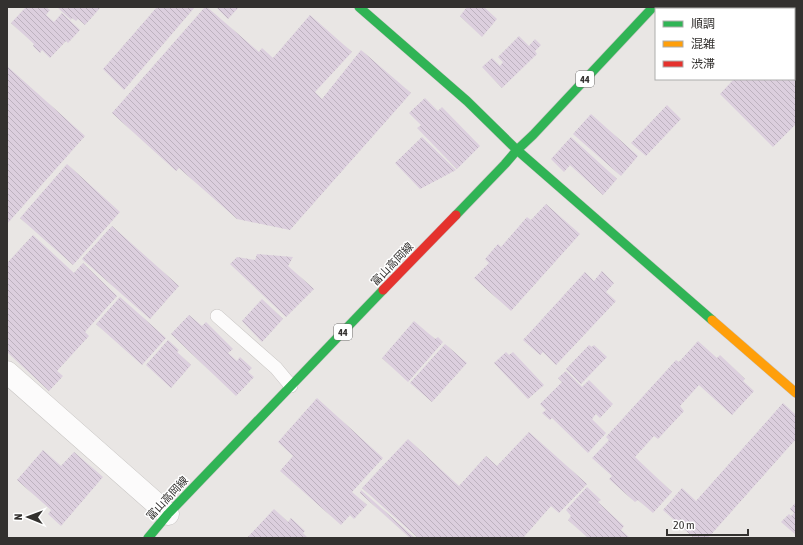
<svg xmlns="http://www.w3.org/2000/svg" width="803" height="545" font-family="'Asap Condensed','Noto Sans JP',sans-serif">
  <defs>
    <pattern id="building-back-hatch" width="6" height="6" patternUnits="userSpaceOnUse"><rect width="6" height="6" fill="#dccfde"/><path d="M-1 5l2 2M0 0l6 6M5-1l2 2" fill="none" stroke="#bdb2bf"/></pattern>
  </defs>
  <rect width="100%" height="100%" fill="#e9e6e4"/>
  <!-- building -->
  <path fill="url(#building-back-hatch)" d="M26,7H46L50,10L46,15L54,22L62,13L80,30L68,43L66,41L50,58L42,50L40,53L33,46L34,44L11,23Z
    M57,7H101L85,25L78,19L76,21L72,18L71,20Z
    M157,7H195L124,90L103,69Z
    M205,7H207L259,52L262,48L273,58L310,15L352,52L315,92L322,99L361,50L411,93L290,230L237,219L179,168L176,171L112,113Z
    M216,7H239L228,19Z
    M467,7H484L497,19L482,37L460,16Z
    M796,17V124L773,147L720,94L734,79H794V19Z
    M519,36L529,46L535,39L541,45L535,51L537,54L502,88L482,67L492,58L500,66L503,62L498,57Z
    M7,66L85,136L7,224Z
    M425,98L438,111L442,107L480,146L457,169L417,128L421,125L409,113Z
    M667,105L681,119L646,156L631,143Z
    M591,114L638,156L621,176L573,134Z
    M422,137L456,170L420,189L395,163Z
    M571,137L617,179L603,195L570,165L564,172L551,159Z
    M67,164L120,212L73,265L20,218Z
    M546,204L580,234L511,311L474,278L489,263L485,259L498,244L501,247L527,217L531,220Z
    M112,226L179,286L150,319L82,259Z
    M33,235L74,273L83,263L117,296L85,332L89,336L57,371L63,376L49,391L7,352V261L8,262Z
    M257,254L293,257L288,266L314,289L286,317L230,264L237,257L255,260Z
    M602,271L614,283L606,292L616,301L556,365L543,352L540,355L523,340L585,272L594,281Z
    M120,297L166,338L142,365L96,324Z
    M262,299L283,319L262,342L242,321Z
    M189,315L202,326L206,322L233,349L228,353L237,361L240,357L252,368L248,372L254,377L236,396L171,334Z
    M414,321L435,339L438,337L443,342L408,382L382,358Z
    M168,340L179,350L177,352L191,365L171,388L146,365Z
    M698,341L717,358L720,355L745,379L743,381L754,391L732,415L699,385L680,406L684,411L658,439L654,436L635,457L672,492L653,513L638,500L635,502L609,479L612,476L592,458L609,440L606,437L676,360L679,362Z
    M445,344L467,363L432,402L410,383Z
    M589,345L592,347L594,345L607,357L581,384L566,369Z
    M506,352L509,355L513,352L544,385L528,399L494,363Z
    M566,371L582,387L589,380L613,404L600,418L596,414L592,419L606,433L588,453L552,418L550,420L542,413L546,410L540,404L562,382L558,378Z
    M317,398L383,458L352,492L367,505L354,519L350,515L341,525L280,471L293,456L278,442Z
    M783,403L796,415V439L708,538H694L663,510L682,488L696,501Z
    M529,432L587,484L559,513L551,506L523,538H418L362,488L408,439L459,486L486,456L497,466Z
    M43,450L61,466L74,452L103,477L61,526L48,514L51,510L17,480Z
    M587,487L601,500L598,502L624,526L621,530L630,538H588L568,520L571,516L566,510Z
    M361,490L415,538H410L360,493Z
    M796,502V535L781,522L789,514L791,516L794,513L790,509Z
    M274,509L288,522L291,518L305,531L303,533L308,538H247Z"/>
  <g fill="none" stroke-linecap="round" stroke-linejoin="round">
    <!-- lane casing -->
    <g stroke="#c6c3c1" stroke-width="14">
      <path id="lane" d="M217,316L276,368L291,386"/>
    </g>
    <!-- street casing -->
    <g stroke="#c6c3c1" stroke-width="23">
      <path id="street" d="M7,372L168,514"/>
    </g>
    <!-- fast casing -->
    <g stroke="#c6c3c1" stroke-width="10">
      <path id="fast" d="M359,7L467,101L517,150L712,320
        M456,215L505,164L517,150L533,135L653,7
        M148,538L168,514L383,290"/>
    </g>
    <!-- slow casing -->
    <g stroke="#c6c3c1" stroke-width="10">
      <path id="slow" d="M712,320L796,393"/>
    </g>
    <!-- jam casing -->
    <g stroke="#c6c3c1" stroke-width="10">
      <path id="jam" d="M383,290L456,215"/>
    </g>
    <!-- lane -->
    <use href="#lane" stroke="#fcfbfb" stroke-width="13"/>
    <!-- street -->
    <use href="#street" stroke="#fcfbfb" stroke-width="22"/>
    <!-- fast -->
    <use href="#fast" stroke="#30b455" stroke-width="9"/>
    <!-- slow -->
    <use href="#slow" stroke="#ff9f0a" stroke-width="9"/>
    <!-- jam -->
    <use href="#jam" stroke="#e5322d" stroke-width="9"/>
  </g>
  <g text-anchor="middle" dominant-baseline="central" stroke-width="3" stroke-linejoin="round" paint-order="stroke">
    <!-- shield labels -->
    <g fill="#fff" stroke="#706f6d" stroke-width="1">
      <rect x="576" y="71" width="18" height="16" rx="3"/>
      <rect x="334" y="324" width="18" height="16" rx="3"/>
    </g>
    <g font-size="10" font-weight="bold" fill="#33312f">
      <text x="585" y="79">44</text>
      <text x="343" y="332">44</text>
    </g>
    <!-- street labels -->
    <g font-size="11" fill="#33312f" stroke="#fff">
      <text transform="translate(392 264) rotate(-46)">富山高岡線</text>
      <text transform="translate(167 498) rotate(-47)">富山高岡線</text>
    </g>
  </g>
  <!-- border -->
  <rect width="803" height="545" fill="none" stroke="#33312f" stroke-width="16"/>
  <!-- legend -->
  <rect x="655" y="8" width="140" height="72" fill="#ffffff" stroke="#adadac"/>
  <rect x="663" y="21" width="20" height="6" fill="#30b455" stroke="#adadac"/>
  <text x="691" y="28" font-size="12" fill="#33312f">順調</text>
  <rect x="663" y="41" width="20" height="6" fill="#ff9f0a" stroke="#adadac"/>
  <text x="691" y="48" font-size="12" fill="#33312f">混雑</text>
  <rect x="663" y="61" width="20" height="6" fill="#e5322d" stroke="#adadac"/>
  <text x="691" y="68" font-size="12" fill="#33312f">渋滞</text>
  <!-- north arrow -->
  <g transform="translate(28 517) rotate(271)" stroke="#ffffff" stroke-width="3" paint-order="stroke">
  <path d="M0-3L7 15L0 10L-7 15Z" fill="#33312f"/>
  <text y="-6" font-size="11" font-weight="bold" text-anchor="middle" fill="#33312f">N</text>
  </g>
  <!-- scale -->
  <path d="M667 529v6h81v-6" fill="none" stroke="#33312f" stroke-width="2"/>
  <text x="673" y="529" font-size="12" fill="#33312f" stroke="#ffffff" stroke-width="3" paint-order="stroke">20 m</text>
</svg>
